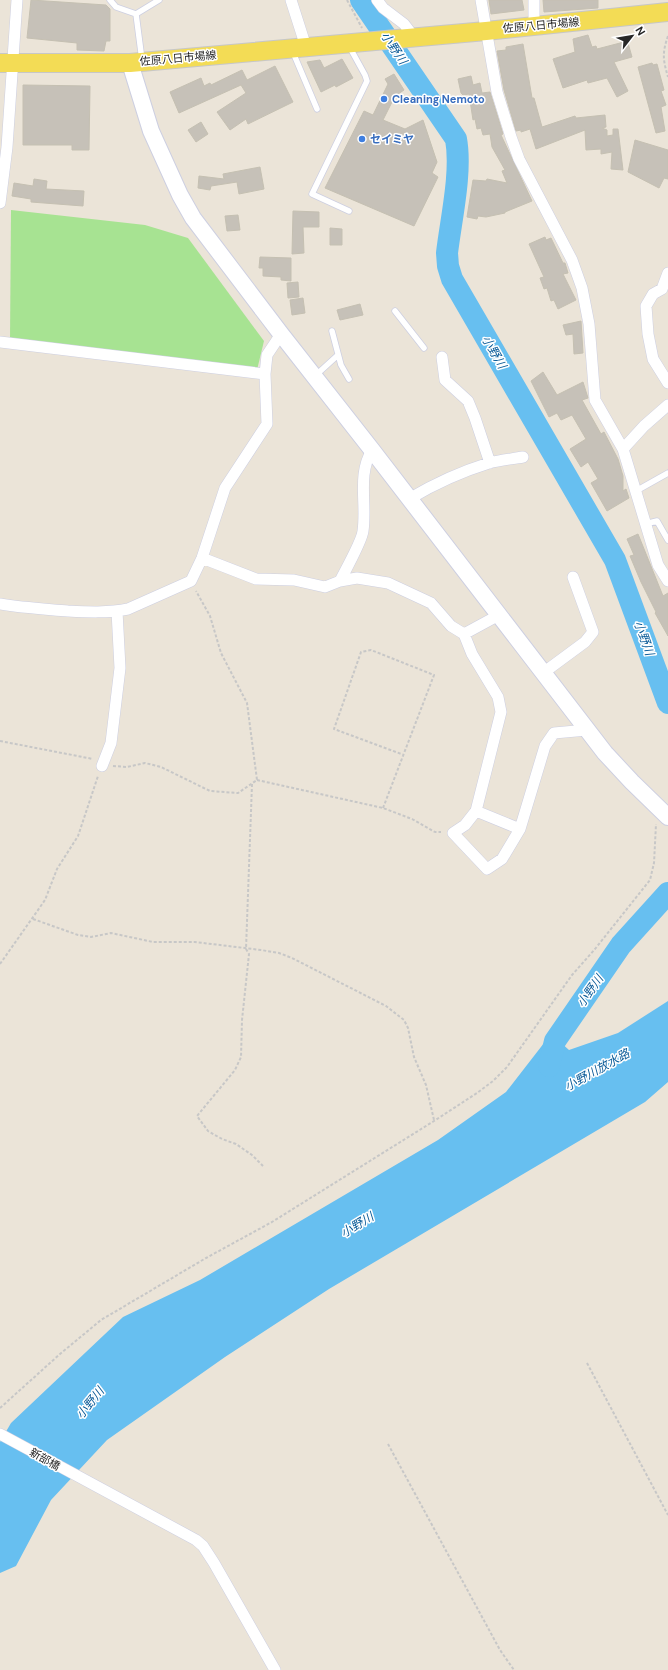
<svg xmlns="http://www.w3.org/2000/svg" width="668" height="1670" font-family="'DM Sans','Noto Sans JP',sans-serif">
  <rect width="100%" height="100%" fill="#ebe4d8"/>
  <!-- green -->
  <path fill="#a7e392" d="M11,210L145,225L188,238L264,341L257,370L10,341Z"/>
  <!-- water -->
  <path fill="#67bff0" d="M668,1001V1082L645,1102L329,1289L225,1357L107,1440L51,1500L16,1566L0,1573V1442L11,1423L123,1317L200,1280L438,1140L506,1092L551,1034L569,1050L618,1033Z"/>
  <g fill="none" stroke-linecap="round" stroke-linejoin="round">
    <!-- river -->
    <path stroke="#67bff0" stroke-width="22" d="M361,0L456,139C462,172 451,219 447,253L448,266L452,279L615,560L668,703
      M549,1066L555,1041L621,945L668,893"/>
  </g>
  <!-- building -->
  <path fill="#c6c1b8" stroke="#c5c0b2" d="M31,0L106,5L110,9V41H106L104,51L77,50V43L27,38Z
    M489,0H522L524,10L491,14Z
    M543,0H598V8L544,12Z
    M588,35L592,47L596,46L597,49L624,42V44L628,43L632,57L614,62L628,91L617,97L607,78L588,83L587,80L563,88L553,59L575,52L573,39Z
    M523,44L532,98H534L542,127L575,116L576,118L605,115L606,127L602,128L607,130V136L613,135V129H618L623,170L611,169L612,152L601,154V149L586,150L585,130L536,149L530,129L521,132V130L516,131L504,90L497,51L506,50V47Z
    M342,59L353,78L336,87L335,85L321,92L307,62L320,60L324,68Z
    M652,63L653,65L657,64L664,90L661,91L666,105L661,107L665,131L656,133L638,67Z
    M275,66L293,102L248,124L246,119L230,130L217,112L246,93L241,85L179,113L170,92L201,78L204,86L210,83L211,85L242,70L247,80Z
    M394,74L404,90L395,96L383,120L405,129L423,120L437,162L432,173L438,177L414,226L325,188L364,111L373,115L388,84L385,79Z
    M471,76L473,85L480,83L482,93L490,92L503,134L501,135L532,201L505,212V213L486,217L478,216L477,219L467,217L473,180L486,181L487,179L507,183L502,171L505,170L492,147L490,134L483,135L481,128L477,129L475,119L473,120L469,94L463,95L461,93L458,79Z
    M23,85L90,86L89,150H72V145H23Z
    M201,122L208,134L196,142L188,130Z
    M635,140L668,150V179L664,178L659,188L628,172Z
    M260,167L264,189L239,194L237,182L211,186L210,190L198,188L199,176L224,179L223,174Z
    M34,179L47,181L46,189L84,191L83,206L31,202V199L12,196L14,183L33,186Z
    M293,211L319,212V227H303L304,253L292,254Z
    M238,215L240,230L227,231L225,216Z
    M330,228L342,229V245H330Z
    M545,237L546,240L551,238L563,263H565L568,273L563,274L576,300L558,309L554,300L551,301L547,288L544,289L540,278L544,277L529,244Z
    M260,257L291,258V281L281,280V277L263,276V268H259Z
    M298,282L299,297L288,298L287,283Z
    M303,298L305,313L292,315L290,300Z
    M360,304L363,315L340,320L337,310Z
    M581,321L583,353L574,354L573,334L566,335L563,325Z
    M543,372L557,395L583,382L588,398L582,400L601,434L604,432L618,459L623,476V491L626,489L629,498L607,511L591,483L598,479L588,462L581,467L570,449L586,439L572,415L561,420L557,413L549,417L531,381Z
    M638,534L663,596L668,593V636L655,613L656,612L641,582L630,556L634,555L627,539Z"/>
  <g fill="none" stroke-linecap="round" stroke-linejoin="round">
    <!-- lane casing -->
    <g stroke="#cdcfe1" stroke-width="7">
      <path id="lane" d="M110,0L116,7L136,14L159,0
        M136,14L142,60
        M292,50L317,109
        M349,211L312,194L367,81L365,75L349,46
        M395,311L424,348
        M332,331L341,365L349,379
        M316,375L338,355
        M636,491L668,473
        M645,524L657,521L668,540"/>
    </g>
    <!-- street casing -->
    <g stroke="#cdcfe1" stroke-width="12">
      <path id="street" d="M291,0L306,47
        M377,0L383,8L404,24L414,37
        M481,0L497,92L511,137L519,159L572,260L582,288L589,324L595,400L623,449L658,565L668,581
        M534,0V26
        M0,203L7,147L17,0
        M668,273L662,289L653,294L646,306L648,334L653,359L668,383
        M0,342L265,374
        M442,357L445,380L468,401L475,418L490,463
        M623,449L644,426L668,405
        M409,499C434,484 460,472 489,463C500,460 512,459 523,457
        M202,558L256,579L294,580L325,587L340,581L357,578L388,583L431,603L451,626L464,634
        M340,581C345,571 362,541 363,531C367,503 357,475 372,450
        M0,604C23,608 45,609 68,611C88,612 108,613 128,609L191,581L202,558L225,488L267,424L265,374L267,355L281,334
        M499,615L464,634L472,654L498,697L501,712L476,811L465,825L453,833L487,869L502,859L520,829L545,746L554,733L587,730
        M543,673L585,642L593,632L573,577
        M102,766L111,743L120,668L117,611
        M476,811L520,829
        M0,1434L196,1540L203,1546L214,1563L275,1670"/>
    </g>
    <!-- secondary casing -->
    <g stroke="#cdcfe1" stroke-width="18">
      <path id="secondary" d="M130,63L151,131L180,195L193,218L281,334L372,450L605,753L632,782L668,817"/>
    </g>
    <!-- primary casing -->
    <g stroke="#c7c7c7" stroke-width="20">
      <path id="primary" d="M0,63H130L486,31L668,12"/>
    </g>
    <!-- path -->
    <path stroke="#c7c7c7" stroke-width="2" stroke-dasharray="3 2" stroke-linecap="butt" d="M347,0L362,28
      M668,36C662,53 663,60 668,77
      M0,741L93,759
      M113,766L127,767L145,763L161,767L210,791L238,793L257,780L247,703L221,653L210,616L196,591
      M257,780L383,808L412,819L435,832H441
      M252,784L246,949L249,954L242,1020L241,1057L235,1070L197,1116L208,1131L222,1139L236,1144L252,1155L263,1166
      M383,808L434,675L371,650L361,652L334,729L404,755
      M33,919L78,935L91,937L111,933L153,942H195L261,950L279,953L292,958L386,1006L404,1020L408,1028L414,1057L426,1085L434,1120
      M0,964L45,900L57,869L78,836L98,776
      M587,1363L668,1515
      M0,1408L60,1354L101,1320L206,1258L272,1222L434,1121L477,1093L493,1081L507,1067L572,975L595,949L650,880L654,863L656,824
      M388,1444L500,1650L514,1670"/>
    <!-- lane -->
    <use href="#lane" stroke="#fff" stroke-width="5.5"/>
    <!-- street -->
    <use href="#street" stroke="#fff" stroke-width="11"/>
    <!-- secondary -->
    <use href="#secondary" stroke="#fff" stroke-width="16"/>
    <!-- primary -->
    <use href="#primary" stroke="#f3dc55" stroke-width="18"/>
  </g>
  <!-- markers -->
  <g fill="#3f7fe0" stroke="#fff" stroke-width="1.5">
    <circle cx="384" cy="99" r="4"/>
    <circle cx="362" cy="139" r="4"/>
  </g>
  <g text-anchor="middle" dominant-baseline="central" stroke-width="3" stroke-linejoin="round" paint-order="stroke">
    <!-- street labels -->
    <g font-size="11" fill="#272727" stroke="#fff">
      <text transform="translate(541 25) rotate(-5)">佐原八日市場線</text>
      <text transform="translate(178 58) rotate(-5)">佐原八日市場線</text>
      <text transform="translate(45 1459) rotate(29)">新部橋</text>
    </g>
    <!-- shop labels -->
    <g font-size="11" font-weight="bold" fill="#366cbe" stroke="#fff" text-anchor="start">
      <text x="392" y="99">Cleaning Nemoto</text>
      <text x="370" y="139">セイミヤ</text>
    </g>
    <!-- water labels -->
    <g font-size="12" font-style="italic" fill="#0a5b98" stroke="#fff">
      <text transform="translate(394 48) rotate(56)">小野川</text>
      <text transform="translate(494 352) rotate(60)">小野川</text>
      <text transform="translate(644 638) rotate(70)">小野川</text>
      <text transform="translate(590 991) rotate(-55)">小野川</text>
      <text transform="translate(597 1070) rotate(-29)">小野川放水路</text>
      <text transform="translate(357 1225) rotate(-31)">小野川</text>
      <text transform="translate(90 1403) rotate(-51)">小野川</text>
    </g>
  </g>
  <!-- north arrow -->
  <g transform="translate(632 36) rotate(59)" stroke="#ffffff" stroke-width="3" paint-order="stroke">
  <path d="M0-3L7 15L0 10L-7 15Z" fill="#272727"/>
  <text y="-6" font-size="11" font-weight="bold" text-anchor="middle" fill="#272727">N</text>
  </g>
</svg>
